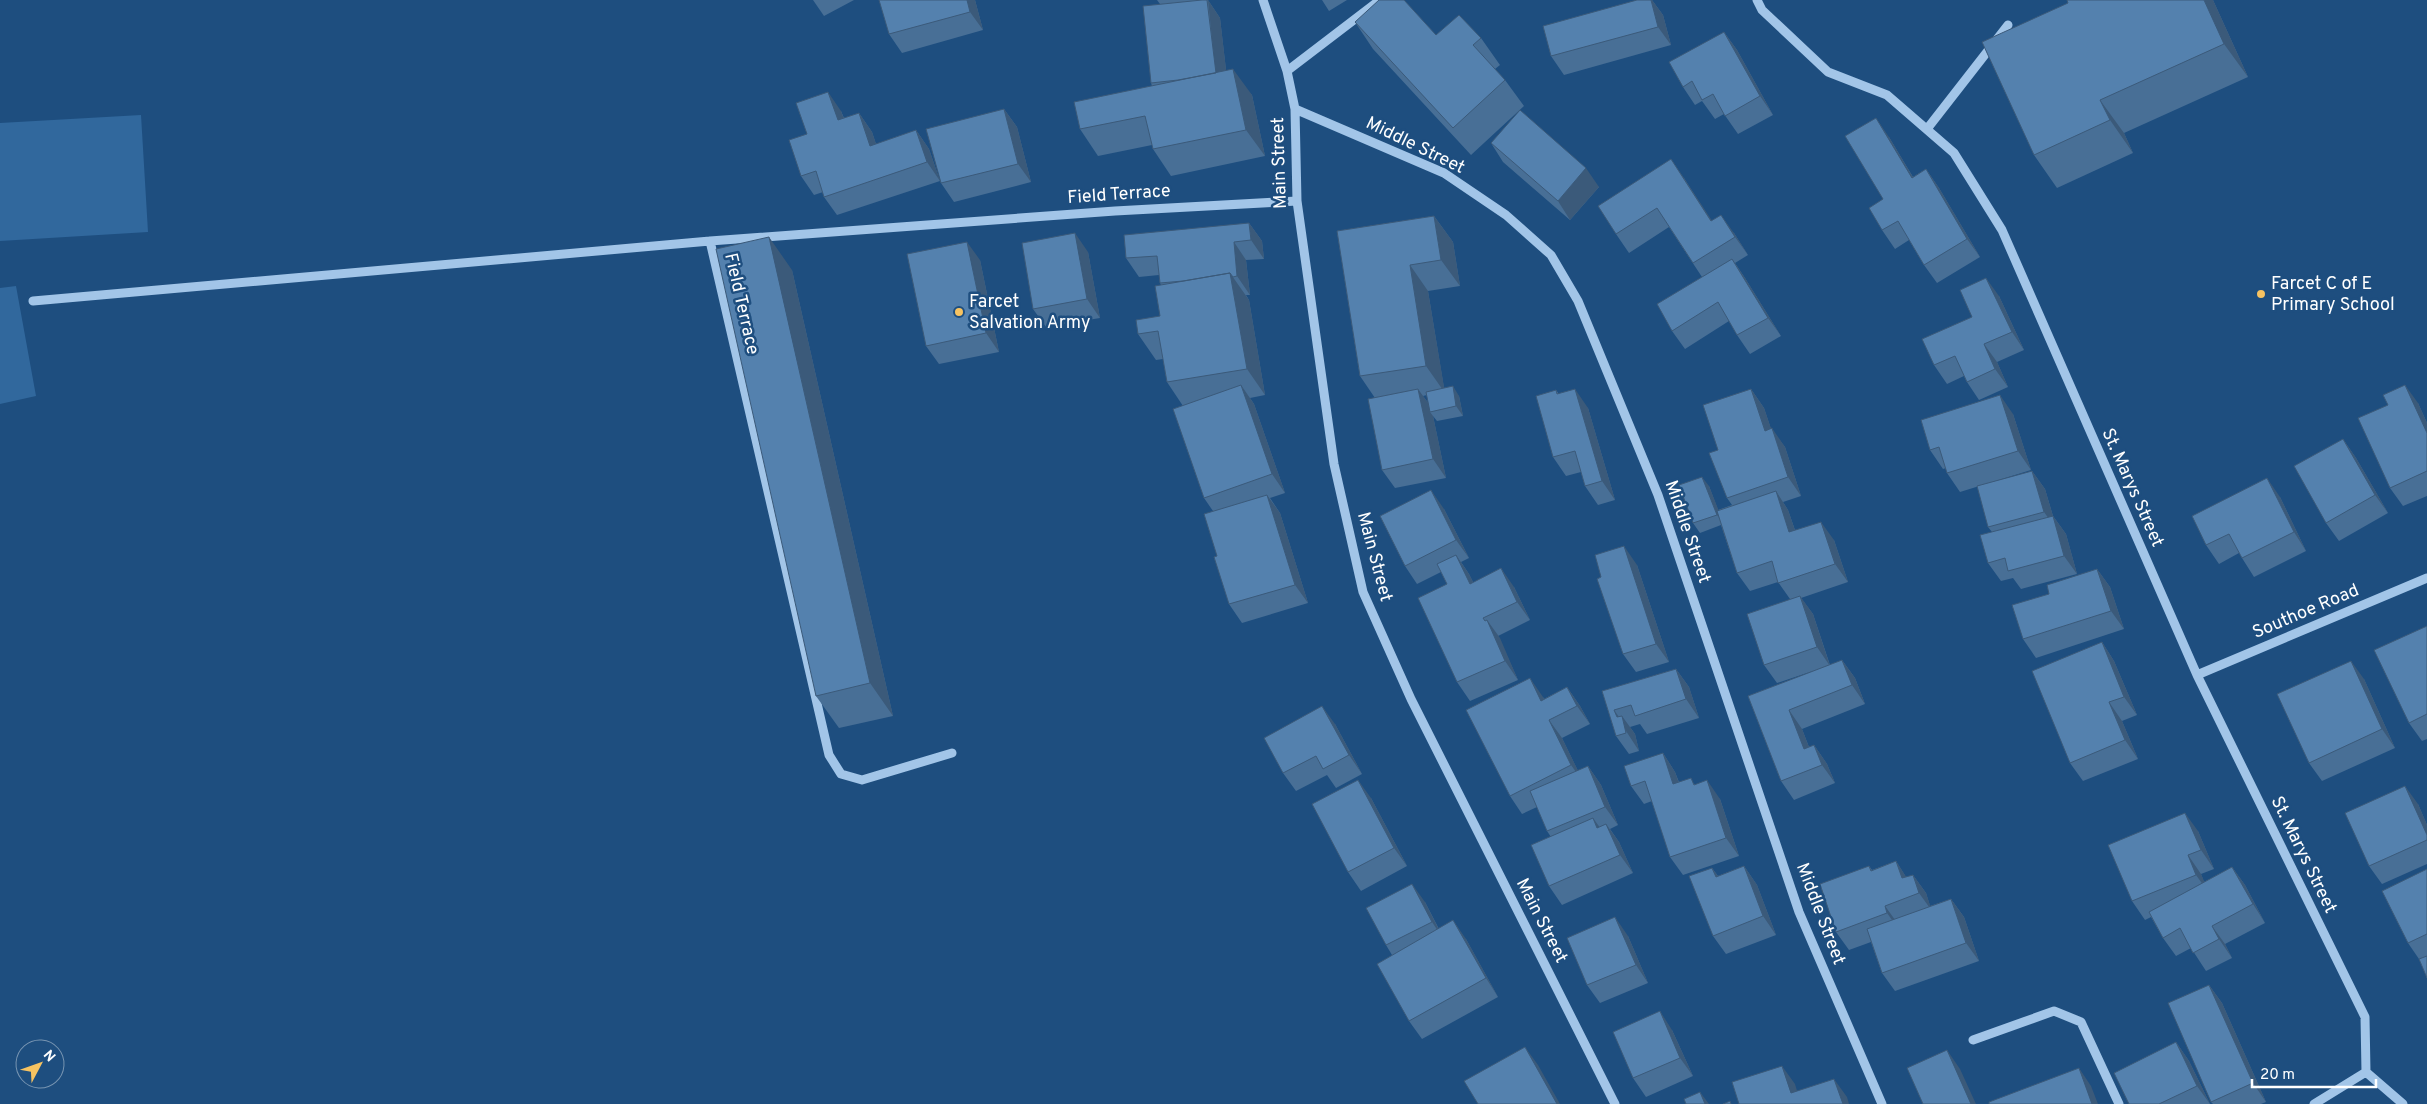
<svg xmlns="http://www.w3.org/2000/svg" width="2427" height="1104" font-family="Overpass,sans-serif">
  <rect width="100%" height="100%" fill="#1e4e7f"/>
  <!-- green -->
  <path fill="#31689d" d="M141,115L148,232L0,241V123Z
    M16,286L36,396L0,404V288Z"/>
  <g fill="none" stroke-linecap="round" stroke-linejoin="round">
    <!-- minor -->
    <path stroke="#a2c5e8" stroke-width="9" d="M1263,0L1287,71L1295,109L1297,201L1334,464L1363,592L1411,699L1615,1104
      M1757,0L1762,10L1828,72L1887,95L1954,153L2002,230L2197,675L2365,1017L2366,1072
      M1287,71L1380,0
      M1295,109L1444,173L1506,215L1551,255L1578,301L1658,495L1799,912L1882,1104
      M1927,129L2008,25
      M33,301L710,241
      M2197,675L2427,578
      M952,753L862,780L841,774L829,755L710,241L1115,211L1297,201
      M1973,1040L2054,1011L2081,1022L2119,1104
      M2366,1072L2403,1104
      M2314,1104L2366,1072"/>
  </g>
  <!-- wall -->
  <path fill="#486f96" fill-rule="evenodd" d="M813,0H854L824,16Z
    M975,0L983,30L902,53L889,34Z
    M1157,0H1208L1220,18L1226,70L1252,95L1265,156L1171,176L1153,149L1152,145L1098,156L1080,129L1152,86L1151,83L1160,4Z
    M1322,0H1347L1329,11Z
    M1637,0H1652L1663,15L1671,45L1564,75L1551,56Z
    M2067,0H2213L2248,77L2124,133L2133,153L2057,188L2034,155L2068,3Z
    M1355,22L1436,35L1481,38L1500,65L1495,69L1505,80L1524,106L1471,155L1373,49Z
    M1724,32L1737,50L1773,115L1738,134L1724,114L1715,119L1702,101L1695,105L1683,87Z
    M1004,109L1017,127L1031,182L954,202L941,183Z
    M841,111L844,118L859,113L872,132L876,144L916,130L929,149L940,181L837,215L824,197L823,192L814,195L801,176L807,134Z
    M1889,137L1913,177L1926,169L1939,188L1980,257L1937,283L1924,265L1909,240L1895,249L1882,230L1883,199Z
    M1491,143L1599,187L1570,220L1503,162Z
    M1684,178L1711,221L1734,233L1748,255L1735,263L1745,278L1781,336L1750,354L1737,335L1729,321L1685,349L1672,331L1702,277L1669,227L1629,253L1616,234Z
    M1434,216L1453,242L1460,286L1428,291L1444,388L1459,396L1463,416L1437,421L1433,416L1446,478L1395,488L1382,470L1375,398L1360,376L1337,231ZM1427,395L1429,404L1423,396Z
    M1249,223L1262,241L1264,259L1246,260L1250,295H1246L1249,300L1265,395L1250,398L1254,404L1285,493L1270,498L1280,513L1308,603L1242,623L1229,604L1217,556L1213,511L1204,498L1183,406L1167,382L1163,359L1156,360L1138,334L1160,316L1161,285L1160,283L1159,275L1139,277L1126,258Z
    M1088,252L1100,318L1046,327L1033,309Z
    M980,260L999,352L939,364L926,346Z
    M792,270L893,716L839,728L816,696Z
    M1999,296L2024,350L1997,362L2008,387L1979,400L1967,382L1964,376L1947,384L1934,365L1972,317Z
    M1751,389L1764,408L1771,429L1785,447L1801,496L1783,502L1788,510L1795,530L1834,540L1848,582L1801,598L1813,614L1830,665L1842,660L1855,678L1865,704L1802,729L1809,747L1814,745L1827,764L1835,783L1794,800L1781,781L1748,696L1813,671L1777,683L1764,665L1790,599L1778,582L1750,591L1737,573L1721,525L1700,533L1693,523L1709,486L1718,510L1732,505L1727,498L1718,450Z
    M1556,390L1559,394L1588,408L1615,500L1598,505L1585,486L1581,472L1566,476L1553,457Z
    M2418,403L2427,423V496L2403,506L2390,488Z
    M2013,414L2031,470L1960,492L1947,473L1946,468L1943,469L1930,450Z
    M2343,439L2356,458L2388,513L2339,541L2326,523Z
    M2032,471L2045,489L2053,516L2066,534L2077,574L2021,589L2013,578L2001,581L1988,563L1992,532L1988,527Z
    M2280,497L2306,551L2254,577L2242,558L2239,553L2219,564L2206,545Z
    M1444,509L1469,558L1461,562L1469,574L1473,582L1514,587L1530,620L1498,636L1518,680L1470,701L1457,682L1447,584L1441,572L1417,584L1405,566Z
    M1637,565L1669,662L1636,672L1623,654Z
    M2097,569L2110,587L2124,629L2036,658L2023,639L2049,594Z
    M2427,626V739L2422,741L2409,723Z
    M2102,642L2114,661L2137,715L2122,721L2138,759L2083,781L2070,763Z
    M1676,669L1689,687L1699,718L1647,734L1640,724L1630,727L1635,734L1639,751L1629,754L1616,736L1602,691Z
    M2364,679L2395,748L2322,781L2309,763Z
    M1567,687L1580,706L1590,724L1562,738L1578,771L1588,766L1601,785L1618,825L1610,829L1619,842L1633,873L1562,905L1549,886L1551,837L1547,831L1537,807L1522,814L1510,796L1543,697L1544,699Z
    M1335,724L1362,774L1336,788L1327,775L1296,791L1283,773Z
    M1663,753L1675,772L1679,782L1695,784L1720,799L1739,856L1683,875L1670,857L1652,801L1644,804L1631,786Z
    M1371,798L1407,866L1361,891L1348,872Z
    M2418,804L2427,825V864L2382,884L2369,866Z
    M2198,831L2214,869L2201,874L2204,882L2232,867L2245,885L2265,923L2225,944L2232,958L2206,971L2191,948L2176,956L2163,938L2151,917L2145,920L2132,901Z
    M1896,861L1906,877L1913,875L1926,893L1930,906L1951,899L1964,917L1979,961L1895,991L1882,973L1871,942L1849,950L1836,932L1869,866L1872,870Z
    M1744,866L1757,885L1776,935L1726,954L1713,936L1712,868L1718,876Z
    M2427,869V978L2419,959L2408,943Z
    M1425,902L1439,929L1466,939L1498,997L1422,1039L1409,1021L1392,955L1386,945Z
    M1628,936L1648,983L1600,1003L1587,985Z
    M2209,985L2222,1003L2266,1102L2261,1104H2213L2211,1102Z
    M1672,1030L1693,1076L1646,1097L1633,1078Z
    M2176,1042L2189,1061L2210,1104H2129Z"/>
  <!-- shaded-wall -->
  <path fill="#3b5a7a" d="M967,0H975L983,30L970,12Z
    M1208,0L1220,18L1229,95L1216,77Z
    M1651,0H1652L1663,15L1671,45L1658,27Z
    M2204,0H2213L2248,77L2224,44Z
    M1724,32L1737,50L1773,115L1760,96Z
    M1233,69L1252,95L1265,156L1246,130Z
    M828,92L841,111L851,139L838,120Z
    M2100,100L2124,133L2133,153L2110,120Z
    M1004,109L1017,127L1031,182L1018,164Z
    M859,113L872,132L883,165L870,146Z
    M1876,118L1889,137L1924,196L1912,178Z
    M916,130L929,149L940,181L927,162Z
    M1671,159L1684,178L1724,239L1711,221Z
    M1586,168L1599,187L1570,220L1558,201Z
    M1926,169L1939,188L1980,257L1967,239Z
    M1721,215L1734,233L1748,255L1735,237Z
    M1434,216L1453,242L1460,286L1441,260Z
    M1249,223L1262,241L1264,259L1251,240Z
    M1075,233L1088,252L1100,318L1087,299Z
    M769,237L792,270L893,716L870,683Z
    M967,242L980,260L999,352L986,333Z
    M1234,242L1246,260L1250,295L1237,276Z
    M1732,259L1745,278L1781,336L1768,318Z
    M1410,265L1428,291L1445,393L1426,366Z
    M1230,273L1249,300L1265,395L1247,369Z
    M1986,278L1999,296L2024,350L2012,332Z
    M1984,344L1997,362L2008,387L1995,369Z
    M1241,385L1254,404L1285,493L1272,474Z
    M2405,385L2418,403L2427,423V433Z
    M1453,386L1459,396L1463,416L1456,406Z
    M1418,389L1431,407L1430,412L1433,416L1446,478L1433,459Z
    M1575,389L1588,408L1615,500L1602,481Z
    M1751,389L1764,408L1778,449L1765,431Z
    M2000,395L2013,414L2031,470L2018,451Z
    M1772,428L1785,447L1801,496L1788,477Z
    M2343,439L2356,458L2388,513L2375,495Z
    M2032,471L2045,489L2057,530L2044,512Z
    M1702,477L1709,486L1724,524L1717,515Z
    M2267,478L2280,497L2306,551L2294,532Z
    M1431,490L1444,509L1469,558L1456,540Z
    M1776,491L1788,510L1802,551L1789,532Z
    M1267,495L1280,513L1308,603L1295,585Z
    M2053,516L2066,534L2077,574L2064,556Z
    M1821,522L1834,540L1848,582L1835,564Z
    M1624,546L1637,565L1669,662L1656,644Z
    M1456,555L1469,574L1483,602L1470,584Z
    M1501,568L1514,587L1530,620L1517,602Z
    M2097,569L2110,587L2124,629L2111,611Z
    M1800,596L1813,614L1830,666L1817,647Z
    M1487,620L1500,638L1518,680L1505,661Z
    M2102,642L2114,661L2137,715L2124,697Z
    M1842,660L1855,678L1865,704L1852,685Z
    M2351,661L2364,679L2395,748L2382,729Z
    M1676,669L1689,687L1699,718L1686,699Z
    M1530,678L1543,697L1554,719L1541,701Z
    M1567,687L1580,706L1590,724L1577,706Z
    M2109,702L2122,721L2138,759L2125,740Z
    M1322,706L1335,724L1362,774L1349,755Z
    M1614,710L1624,724L1622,716L1635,734L1639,751L1617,717Z
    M1789,710L1802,729L1817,768L1804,749Z
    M1549,720L1562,738L1584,783L1571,765Z
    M1814,745L1827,764L1835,783L1822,765Z
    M1663,753L1675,772L1686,803L1673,784Z
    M1588,766L1601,785L1618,825L1605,807Z
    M1358,780L1371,798L1407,866L1394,848Z
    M1707,780L1720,799L1739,856L1726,838Z
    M2405,786L2418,804L2427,825V835Z
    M2185,813L2198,831L2214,869L2201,850Z
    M1593,818L1606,836L1597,828Z
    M1606,824L1619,842L1633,873L1620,855Z
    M2188,855L2201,874L2209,893L2196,875Z
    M1896,861L1908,880L1902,878Z
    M1744,866L1757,885L1776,935L1763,916Z
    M2232,867L2245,885L2265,923L2253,904Z
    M1712,868L1725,886L1716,877Z
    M1913,875L1926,893L1932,911L1919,893Z
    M1412,884L1425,902L1444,940L1432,922Z
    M1951,899L1964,917L1979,961L1966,943Z
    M1885,906L1898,924L1900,931L1887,913Z
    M1615,917L1628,936L1648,983L1636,965Z
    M1453,920L1466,939L1498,997L1486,978Z
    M2212,926L2225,944L2232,958L2219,939Z
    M2209,985L2222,1003L2266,1102L2253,1083Z
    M1660,1011L1672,1030L1693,1076L1680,1058Z
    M2176,1042L2189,1061L2210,1104L2197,1086Z
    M1525,1047L1538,1065L1560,1104H1557Z
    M1947,1050L1960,1069L1976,1104H1971Z
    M1782,1066L1795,1084L1801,1104L1791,1093Z
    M2079,1068L2091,1086L2098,1104H2092Z
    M1834,1079L1847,1097L1849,1104H1843Z
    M1700,1092L1709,1104H1705Z"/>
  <!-- building -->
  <path fill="#5481ae" stroke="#3b5a7a" d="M879,0H967L970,12L889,34Z
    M1202,0H1207L1216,73L1178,80L1151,83L1143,6Z
    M1379,0H1404L1436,35L1459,15L1481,38L1473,45L1505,80L1453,128L1355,22Z
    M1637,0H1651L1658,27L1551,56L1543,26Z
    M2067,0H2204L2224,44L2100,100L2110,120L2034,155L1982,42L2068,3Z
    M1724,32L1760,96L1725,116L1713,94L1702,100L1692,81L1683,87L1669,62Z
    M1233,69L1246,130L1153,149L1145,116L1080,129L1074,102Z
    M828,92L838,120L859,113L870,146L916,130L927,162L824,197L816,171L801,176L789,140L807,134L796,103Z
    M1004,109L1018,164L941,183L926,129Z
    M1520,110L1586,168L1558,201L1491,143Z
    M1876,118L1912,178L1926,169L1967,239L1924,265L1898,221L1882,230L1869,208L1883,199L1845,136Z
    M1671,159L1711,221L1721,215L1735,237L1693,263L1657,208L1616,234L1598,206Z
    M1434,216L1441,260L1410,265L1426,366L1360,376L1337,231Z
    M1249,223L1251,240L1234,242L1237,276L1233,277L1230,273L1183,281L1160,283L1157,256L1126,258L1124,235Z
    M1075,233L1087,299L1033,309L1022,243Z
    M769,237L870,683L816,696L716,249Z
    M967,242L986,333L926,346L907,254Z
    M1732,259L1768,318L1737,335L1718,302L1672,331L1657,304Z
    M1230,273L1247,369L1167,382L1158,331L1138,334L1136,320L1160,316L1155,286Z
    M1986,278L2012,332L1984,344L1995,369L1967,382L1955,356L1934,365L1922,339L1972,317L1960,290Z
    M1241,385L1272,474L1204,498L1173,409Z
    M2405,385L2427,433V471L2390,488L2358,418L2388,405L2383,395Z
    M1453,386L1456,406L1430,412L1426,392Z
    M1418,389L1433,459L1382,470L1368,399Z
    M1575,389L1602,481L1585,486L1575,451L1553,457L1536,396L1556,390L1557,394Z
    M1751,389L1765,431L1772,428L1788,477L1727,498L1709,453L1718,450L1703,405Z
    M2000,395L2018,451L1947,473L1939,447L1930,450L1921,420Z
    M2343,439L2375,495L2326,523L2294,466Z
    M2032,471L2044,512L1988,527L1977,486Z
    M1702,477L1717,515L1693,523L1679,485Z
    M2267,478L2294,532L2242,558L2229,534L2206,545L2192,516Z
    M1431,490L1456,540L1405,566L1380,516Z
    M1776,491L1789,532L1821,522L1835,564L1778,583L1772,561L1737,573L1717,511Z
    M1267,495L1295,585L1229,604L1214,557L1217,556L1204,514Z
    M2053,516L2064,556L2008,571L2005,558L1988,563L1980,535Z
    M1624,546L1656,644L1623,654L1597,579L1601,577L1595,555Z
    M1456,555L1470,584L1501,568L1517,602L1483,618L1485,621L1487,620L1505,661L1457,682L1418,598L1447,584L1437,564Z
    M2097,569L2111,611L2023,639L2012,605L2049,594L2047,585Z
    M1800,596L1817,647L1764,665L1747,614Z
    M2427,626V714L2409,723L2374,650Z
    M2102,642L2124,697L2109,702L2125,740L2070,763L2032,671Z
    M1842,660L1852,685L1789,710L1804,749L1814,745L1822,765L1781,781L1748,696Z
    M2351,661L2382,729L2309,763L2277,694Z
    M1676,669L1686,699L1635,716L1631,705L1614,710L1617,717L1622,716L1626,733L1616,736L1602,691Z
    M1530,678L1541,701L1567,687L1577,706L1549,720L1571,765L1510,796L1466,710Z
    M1322,706L1349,755L1323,769L1316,756L1283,773L1264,738Z
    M1663,753L1673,784L1691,778L1694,785L1707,780L1726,838L1670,857L1645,781L1631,786L1624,766Z
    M1588,766L1605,807L1547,831L1530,791Z
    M1358,780L1394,848L1348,872L1312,804Z
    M2405,786L2427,835V840L2369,866L2345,813Z
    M2185,813L2201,850L2188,855L2196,875L2132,901L2108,845Z
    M1593,818L1597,828L1606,824L1620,855L1549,886L1531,845Z
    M1896,861L1902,878L1913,875L1919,893L1885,906L1887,913L1836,932L1820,884L1869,866L1871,871Z
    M1744,866L1763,916L1713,936L1689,876L1712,868L1716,877Z
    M2232,867L2253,904L2212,926L2219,939L2193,953L2180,928L2163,938L2149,912Z
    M2427,869V934L2408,943L2382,891Z
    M1412,884L1432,922L1386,945L1366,908Z
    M1951,899L1966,943L1882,973L1867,929Z
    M1615,917L1636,965L1587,985L1567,938Z
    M1453,920L1486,978L1409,1021L1377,964Z
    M2427,956V978L2419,959Z
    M2209,985L2253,1083L2211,1102L2168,1003Z
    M1660,1011L1680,1058L1633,1078L1613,1032Z
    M2176,1042L2197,1086L2159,1104H2129L2114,1073Z
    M1525,1047L1557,1104H1478L1464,1081Z
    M1947,1050L1971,1104H1923L1907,1068Z
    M1782,1066L1791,1093L1834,1079L1843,1104H1739L1732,1082Z
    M2079,1068L2092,1104H1989V1102Z
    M1700,1092L1705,1104H1686L1684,1099Z
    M1730,1101L1731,1104H1723Z"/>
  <!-- markers -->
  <g fill="#f7c361" stroke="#1e4e7f" stroke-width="2">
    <circle cx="2261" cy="294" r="5"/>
    <circle cx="959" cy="312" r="5"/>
  </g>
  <g text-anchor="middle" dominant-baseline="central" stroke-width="5" stroke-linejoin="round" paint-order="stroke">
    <!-- street labels -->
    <g font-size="18" fill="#fff" stroke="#1e4e7f">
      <text transform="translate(1415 146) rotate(26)">Middle Street</text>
      <text transform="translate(1280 163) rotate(-92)">Main Street</text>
      <text transform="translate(1119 195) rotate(-4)">Field Terrace</text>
      <text transform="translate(741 304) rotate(77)">Field Terrace</text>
      <text transform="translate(2132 488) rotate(66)">St. Marys Street</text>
      <text transform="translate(1687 532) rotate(71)">Middle Street</text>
      <text transform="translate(1374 557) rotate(75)">Main Street</text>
      <text transform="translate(2306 612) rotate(-23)">Southoe Road</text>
      <text transform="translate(2303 855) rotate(64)">St. Marys Street</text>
      <text transform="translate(1820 914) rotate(69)">Middle Street</text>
      <text transform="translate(1541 921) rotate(63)">Main Street</text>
    </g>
    <!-- poi labels -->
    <g font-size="18" fill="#fff" stroke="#1e4e7f" text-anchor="start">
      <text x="2271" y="284">Farcet C of E<tspan x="2271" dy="21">Primary School</tspan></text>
      <text x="969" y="302">Farcet<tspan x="969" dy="21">Salvation Army</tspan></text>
    </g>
  </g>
  <!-- north arrow -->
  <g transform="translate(40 1064) rotate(49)"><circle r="24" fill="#1e4e7f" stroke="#7895b2"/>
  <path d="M0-4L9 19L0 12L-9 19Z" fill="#f7c361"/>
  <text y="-8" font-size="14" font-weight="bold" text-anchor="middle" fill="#ffffff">N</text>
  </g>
  <!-- scale -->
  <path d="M2252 1079v8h124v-8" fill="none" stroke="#ffffff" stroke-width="2.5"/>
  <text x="2260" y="1079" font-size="15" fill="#ffffff" stroke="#1e4e7f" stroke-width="4" paint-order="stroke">20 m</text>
</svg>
